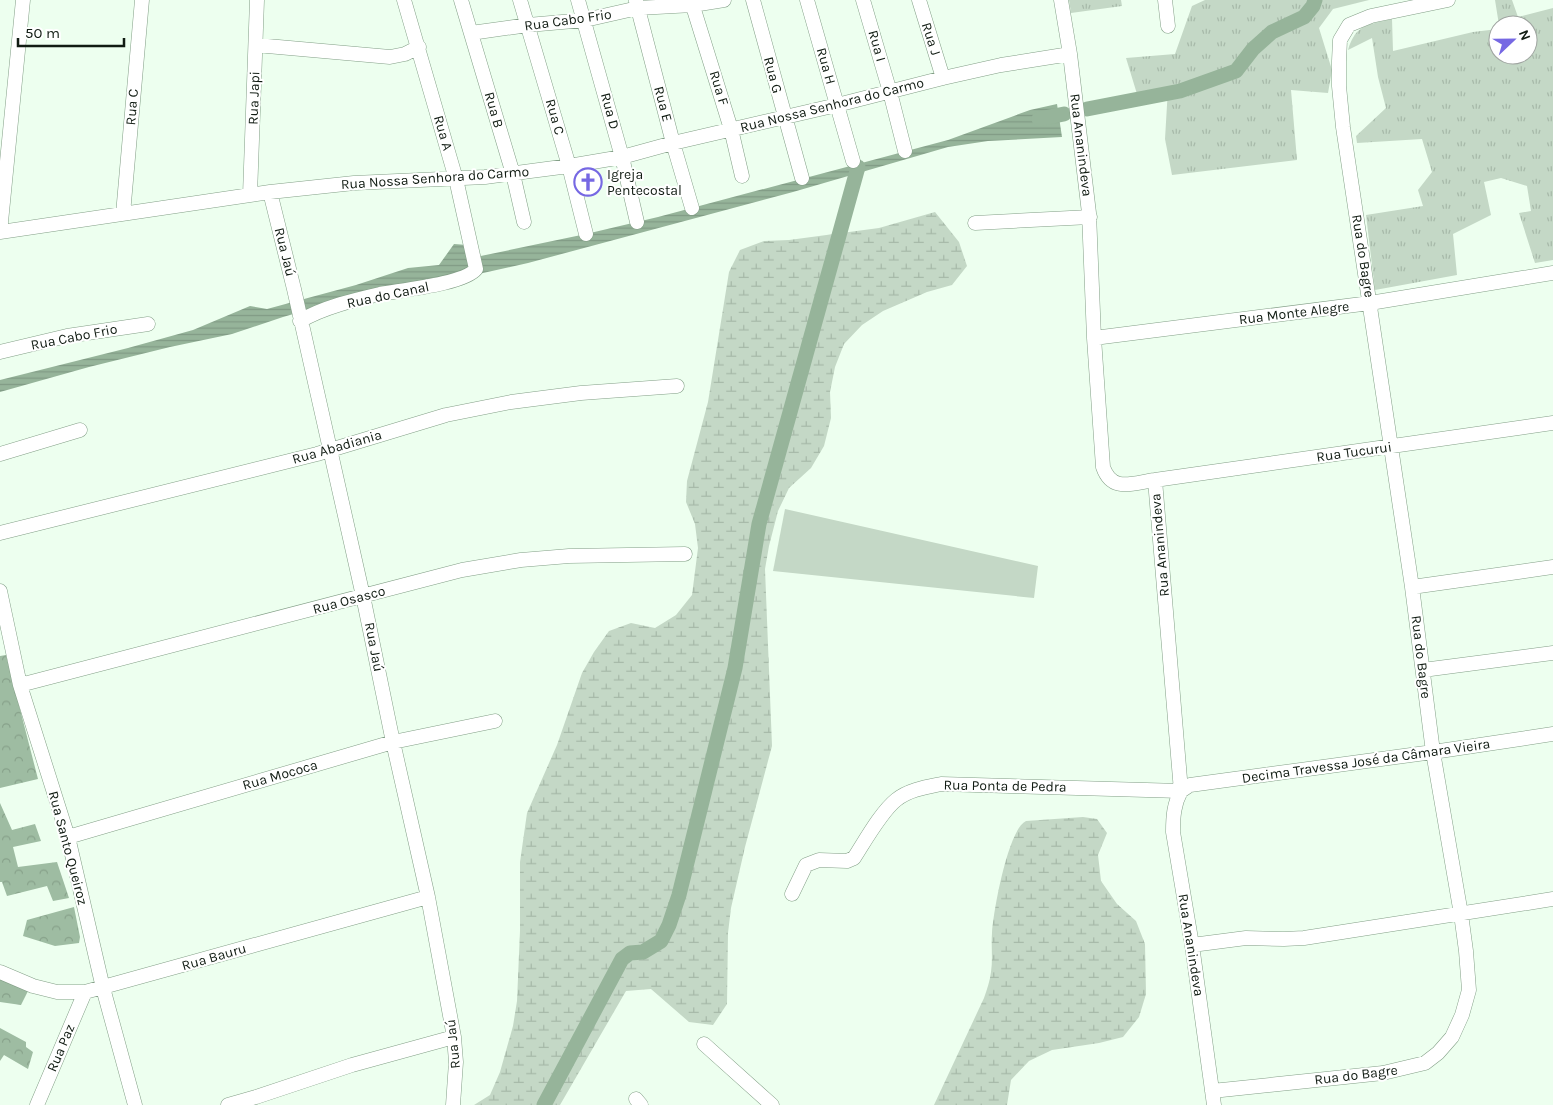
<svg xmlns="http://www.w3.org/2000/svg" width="1553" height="1105" font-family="Karla,sans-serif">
  <defs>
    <pattern id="grass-tufts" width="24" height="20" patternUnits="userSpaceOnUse" patternTransform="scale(1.25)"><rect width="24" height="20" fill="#c4d8c6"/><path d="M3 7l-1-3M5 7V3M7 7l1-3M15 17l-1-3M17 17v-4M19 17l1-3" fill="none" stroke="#a7b9a9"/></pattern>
    <pattern id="forest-crowns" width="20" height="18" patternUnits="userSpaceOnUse" patternTransform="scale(1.25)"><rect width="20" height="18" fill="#9ebca2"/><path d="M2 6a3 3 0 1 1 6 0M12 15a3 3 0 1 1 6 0" fill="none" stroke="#87a18a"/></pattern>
    <pattern id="wetland-marsh" width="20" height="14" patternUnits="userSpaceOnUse" patternTransform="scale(1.25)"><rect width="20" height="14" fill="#c4d8c6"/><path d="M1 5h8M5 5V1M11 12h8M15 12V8" fill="none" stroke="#a7b9a9"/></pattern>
    <pattern id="water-rules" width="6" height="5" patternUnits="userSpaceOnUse" patternTransform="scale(1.25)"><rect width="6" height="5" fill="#96b49a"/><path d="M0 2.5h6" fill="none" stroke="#809a84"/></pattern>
  </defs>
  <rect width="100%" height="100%" fill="#edffef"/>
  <!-- grass -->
  <path fill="url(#grass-tufts)" d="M1069,0H1121L1122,6L1071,13Z
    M1205,0H1369L1333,9L1319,28L1332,70L1328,93L1291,90L1297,160L1172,175L1165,139L1168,88L1137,94L1126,58L1175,54L1192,6Z
    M1495,0H1512L1518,17L1553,8V260L1535,263L1519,213L1531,211L1527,186L1501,178L1484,182L1491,215L1453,234L1457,275L1375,290L1366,215L1423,206L1418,190L1432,172L1422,139L1357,143L1356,136L1386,108L1378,77L1372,38L1348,50C1356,23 1369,25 1392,19L1393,51L1473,32L1498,29V55H1528V25H1499Z"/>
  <!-- forest -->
  <path fill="url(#forest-crowns)" d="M6,655L38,779L0,788V656Z
    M0,803L12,830L35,824L41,841L13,847L18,867L57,862L69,898L53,901L47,886L7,896L2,882H0Z
    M74,907L80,937L79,943L55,946L23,936L27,920Z
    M0,976L29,989L21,1005L0,1002Z
    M0,1028L26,1042V1047L33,1052L28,1069L4,1055L0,1061Z"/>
  <!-- wetland -->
  <path fill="url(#wetland-marsh)" d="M935,212L959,242L967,266L952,285L927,292L883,311L862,325L844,344L835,367L830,392L831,418L824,446L811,468L789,488L778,511L769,546L765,569L772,746L745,847L731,908L728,933L727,1004L713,1025L689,1022L651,989L626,991L560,1105H474L490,1095L500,1072L513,1026L517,1001L520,931V862L527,813L557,745L582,673L594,652L609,631L631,623L655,628L676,615L692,595L698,548L695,524L686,502L687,481L708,402L729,272L740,250L764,241L789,240L879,228Z
    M1083,817L1097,819L1107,833L1098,855L1101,881L1117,904L1136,921L1145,944L1146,994L1139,1017L1123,1037L1099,1043L1052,1050L1029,1061L1011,1080L1007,1105H934L984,998C987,989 990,981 991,972C993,959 991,946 992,933C993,913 1008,829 1026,821Z"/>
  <!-- pitch -->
  <path fill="#c4d8c6" d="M785,509L1038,566L1034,598L773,571Z"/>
  <!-- water -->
  <path fill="url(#water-rules)" d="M1057,104L1062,137L988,141L948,147L793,192L528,263L474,275L437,277L380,289L283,317L232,334L170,347L89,367L0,392V380L128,348L193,330L250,306L267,309L356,285L408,268L439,265L454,244L467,245L476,257L586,234L658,217L948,140L1030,110Z"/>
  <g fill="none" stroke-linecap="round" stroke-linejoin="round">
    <!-- canal -->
    <path stroke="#96b49a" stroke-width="15" d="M1087,109L1180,91L1236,71L1253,49L1272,32L1304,17L1313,6L1315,0
      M1039,119L1064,114
      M544,1105L622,959L630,953L643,952L661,941L669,925L679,895L735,668L759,524L858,167"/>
    <!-- minor casing -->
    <g stroke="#839f87" stroke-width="15">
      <path id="minor" d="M461,0L513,174L524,222
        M520,0L569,166L586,234
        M578,0L622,157L637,222
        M691,0L731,129L742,176
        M753,0L802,178
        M807,0L853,161
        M863,0L890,92L905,151
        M919,0L943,78
        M1061,0L1070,54L1089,213L1094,338L1103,467C1112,493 1132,483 1155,480L1181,791C1174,804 1173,816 1173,832L1192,945L1214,1105
        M1165,0L1168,26
        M636,1L673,143L692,208
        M471,33L528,25L585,20L638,8L693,5L724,0
        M256,45L390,57L405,54L419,47
        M270,192L294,289L363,596L393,742L428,897L454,1037L456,1062L453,1105
        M250,195L257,0
        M123,214L142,0
        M975,223L1090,217
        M0,232L270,192L354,183L485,177L569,166L622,157L673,143L837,105L943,78L1001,65L1070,54
        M0,232L23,0
        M300,321C324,307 354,300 380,294C401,290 464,284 476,269L456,179L404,0
        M1094,338L1370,303L1553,273
        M0,352L67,336L148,324
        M0,454L80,430
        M1155,480L1553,423
        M0,533L317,454L446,415L511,402L581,393L677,386
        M1412,587L1553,567
        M0,591L20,685L68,837L103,988L135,1105
        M1423,670L1553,653
        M20,685L462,570L521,560L569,556L685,554
        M68,837L393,742L495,721
        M792,894L806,865L819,860L847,861L854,858C865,841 881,812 896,800C908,790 926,787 941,784L1181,791L1190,785L1433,752L1553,734
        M1192,945L1246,938L1284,939L1304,938L1553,899
        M0,972L33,986L57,992H85L428,897
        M704,1044L772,1105
        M1212,1091L1383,1073L1425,1063L1438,1053L1452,1037L1462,1015L1469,990L1466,951L1461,914L1433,752L1412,587L1343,127L1339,86V61L1340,40L1349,25L1371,16L1448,0
        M636,1099L641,1105
        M37,1105L85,992
        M228,1105L256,1097L352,1065L454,1037"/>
    </g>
    <!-- minor -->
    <use href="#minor" stroke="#fff" stroke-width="14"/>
  </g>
  <!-- icons -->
  <defs>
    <g id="church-ring" transform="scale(1.4375)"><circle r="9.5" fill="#fff" stroke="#7668e3" stroke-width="1.5"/><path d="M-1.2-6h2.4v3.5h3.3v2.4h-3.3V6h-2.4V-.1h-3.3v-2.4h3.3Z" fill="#7668e3"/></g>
  </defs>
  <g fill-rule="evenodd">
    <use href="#church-ring" x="588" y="182"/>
  </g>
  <g text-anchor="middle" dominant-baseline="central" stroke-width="4" stroke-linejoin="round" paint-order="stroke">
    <!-- street labels -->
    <g font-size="14" fill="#101b12" stroke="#fff">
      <text transform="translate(568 20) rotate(-8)">Rua Cabo Frio</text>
      <text transform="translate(931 39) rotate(72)">Rua J</text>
      <text transform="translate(877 46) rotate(74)">Rua I</text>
      <text transform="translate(826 66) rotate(74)">Rua H</text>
      <text transform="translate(773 75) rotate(75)">Rua G</text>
      <text transform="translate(719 88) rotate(73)">Rua F</text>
      <text transform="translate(254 98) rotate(-88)">Rua Japi</text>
      <text transform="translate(663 104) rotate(75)">Rua E</text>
      <text transform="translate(832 105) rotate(-14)">Rua Nossa Senhora do Carmo</text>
      <text transform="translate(132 107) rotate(-85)">Rua C</text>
      <text transform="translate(494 110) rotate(74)">Rua B</text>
      <text transform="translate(610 111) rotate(75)">Rua D</text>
      <text transform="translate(555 117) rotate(74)">Rua C</text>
      <text transform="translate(443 133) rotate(74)">Rua A</text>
      <text transform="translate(1081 145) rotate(83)">Rua Ananindeva</text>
      <text transform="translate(435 178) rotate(-4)">Rua Nossa Senhora do Carmo</text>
      <text transform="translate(285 252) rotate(76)">Rua Jaú</text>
      <text transform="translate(1363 256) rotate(81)">Rua do Bagre</text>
      <text transform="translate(388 295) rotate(-12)">Rua do Canal</text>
      <text transform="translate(1294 313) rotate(-7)">Rua Monte Alegre</text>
      <text transform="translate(74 337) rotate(-11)">Rua Cabo Frio</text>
      <text transform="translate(337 447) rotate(-16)">Rua Abadiania</text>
      <text transform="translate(1354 452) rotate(-8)">Rua Tucurui</text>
      <text transform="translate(1160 545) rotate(-95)">Rua Ananindeva</text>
      <text transform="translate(349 600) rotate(-15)">Rua Osasco</text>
      <text transform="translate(374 647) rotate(79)">Rua Jaú</text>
      <text transform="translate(1421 657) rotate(83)">Rua do Bagre</text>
      <text transform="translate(1366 761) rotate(-8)">Decima Travessa José da Câmara Vieira</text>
      <text transform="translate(280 775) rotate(-16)">Rua Mococa</text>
      <text transform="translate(1005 786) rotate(1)">Rua Ponta de Pedra</text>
      <text transform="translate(68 848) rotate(75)">Rua Santo Queiroz</text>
      <text transform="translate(1191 945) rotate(81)">Rua Ananindeva</text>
      <text transform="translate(214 957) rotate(-16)">Rua Bauru</text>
      <text transform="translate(453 1044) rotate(-96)">Rua Jaú</text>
      <text transform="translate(61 1048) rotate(-67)">Rua Paz</text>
      <text transform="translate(1356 1075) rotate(-7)">Rua do Bagre</text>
    </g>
    <!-- poi labels -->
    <g font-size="14" fill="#101b12" stroke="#fff" text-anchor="start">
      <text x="607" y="174">Igreja<tspan x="607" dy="16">Pentecostal</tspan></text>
    </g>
  </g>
  <!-- north arrow -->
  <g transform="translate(1513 40) rotate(68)"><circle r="24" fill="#ffffff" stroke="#9fa4a0"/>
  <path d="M0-4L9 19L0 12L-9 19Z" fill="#7668e3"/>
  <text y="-8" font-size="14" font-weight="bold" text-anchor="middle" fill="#101b12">N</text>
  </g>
  <!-- scale -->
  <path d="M18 38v8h106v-8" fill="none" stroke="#101b12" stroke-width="2.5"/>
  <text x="25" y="38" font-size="15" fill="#101b12" stroke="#ffffff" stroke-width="4" paint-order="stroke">50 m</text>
</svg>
